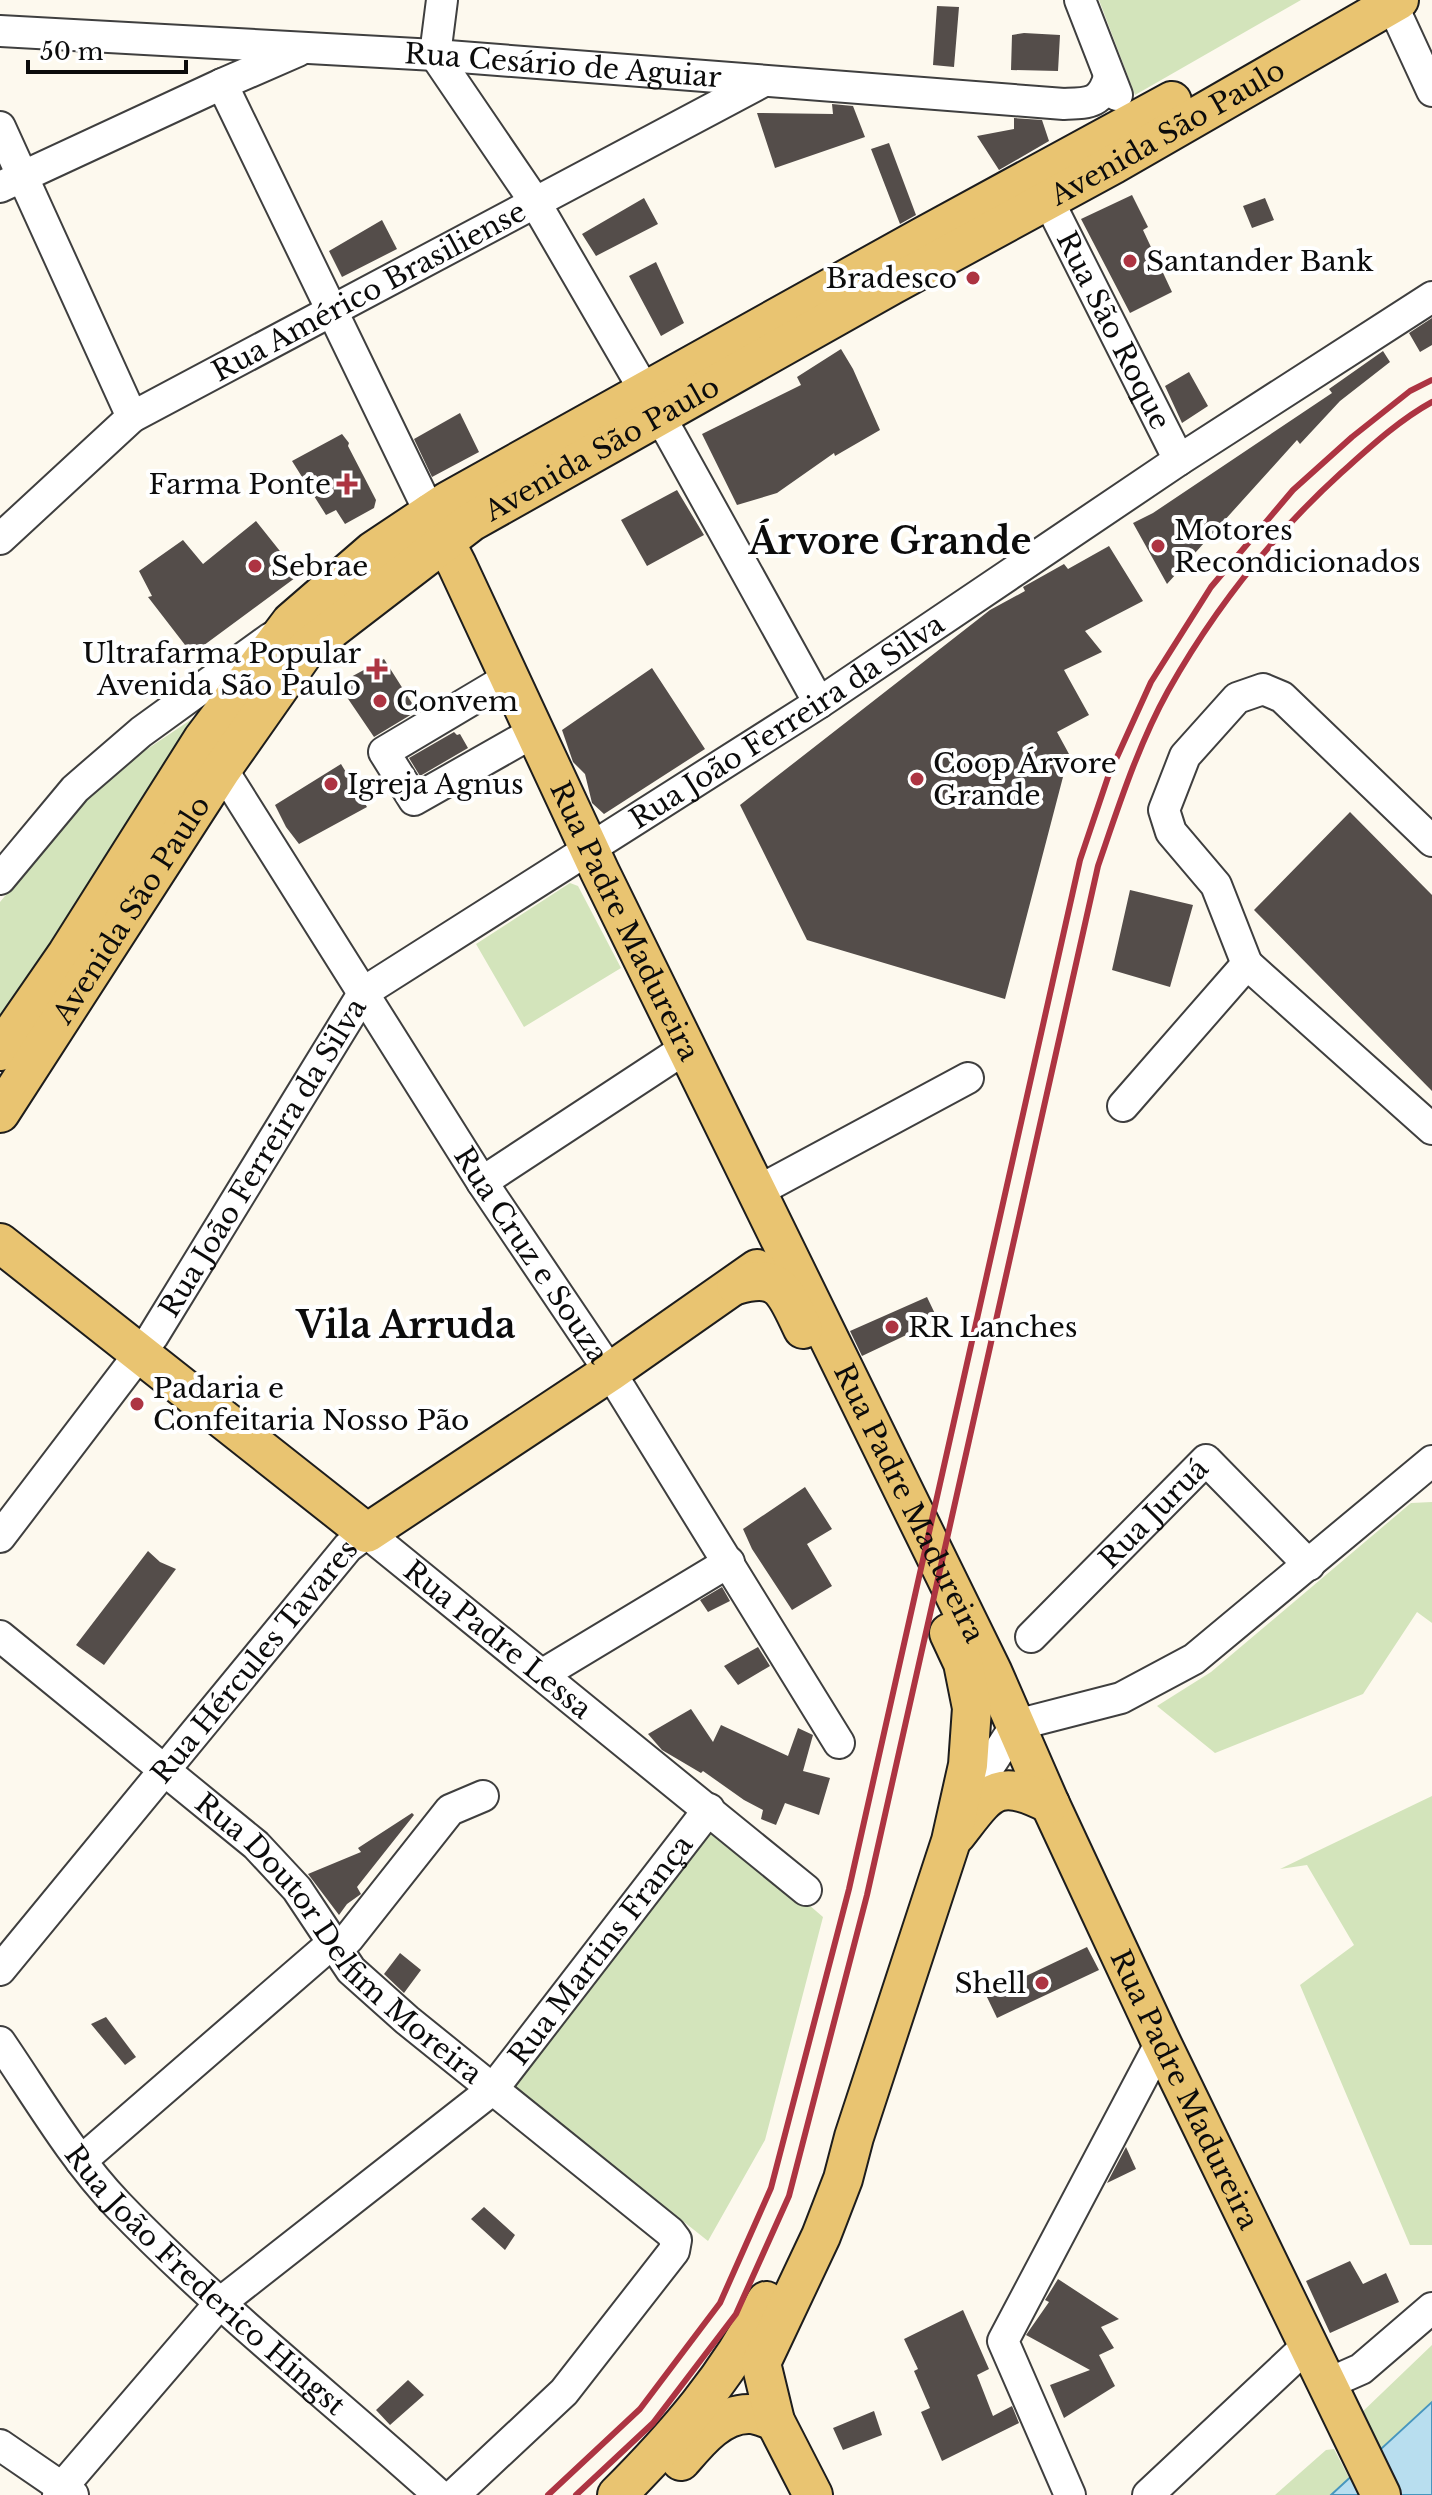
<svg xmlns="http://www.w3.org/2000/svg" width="1432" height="2495" font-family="'Libre Baskerville',serif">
  <rect width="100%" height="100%" fill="#fdf9ee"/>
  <!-- green -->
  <path fill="#d3e4bb" d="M1099,0H1301L1135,95Z
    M198,715L0,1019V902L101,780Z
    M570,883L578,886L621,968L524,1027L476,944Z
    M1432,1502V1623L1417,1612L1363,1694L1215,1753L1157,1706L1211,1672L1411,1503Z
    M1432,1796V2245H1410L1300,1985L1354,1945L1307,1865L1280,1869Z
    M711,1825L773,1874L823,1917L765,2140L708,2241L505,2080Z
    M1432,2345V2495H1360L1333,2443L1358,2416Z
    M1334,2449L1358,2495H1275L1326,2450Z"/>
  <!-- water -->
  <path fill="#b8deef" stroke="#4796be" stroke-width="2" d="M1432,2402V2495H1331Z"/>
  <!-- building -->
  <path fill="#544d4a" d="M937,6L959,7L954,67L933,65Z
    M1024,33L1060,35L1058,71L1011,70L1012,35Z
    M832,104L853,106L865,137L775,168L757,113L833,114Z
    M1014,118L1042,120L1049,141L999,170L977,136L1014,129Z
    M889,143L916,215L900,224L871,149Z
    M1132,195L1148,227L1143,230L1172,292L1130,313L1081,219Z
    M644,198L658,224L596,256L582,234Z
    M1265,198L1274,220L1252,228L1243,206Z
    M382,220L397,249L342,277L329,251Z
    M656,262L684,323L661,336L629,276Z
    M1432,318V345L1420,352L1409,333Z
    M841,349L853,369L880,430L835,456L834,453L777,493L737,505L702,434L801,385L797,377Z
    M1383,351L1390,362L1340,401L1300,444L1297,440L1167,584L1133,523L1153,513L1332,393L1329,389Z
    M1189,372L1208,406L1182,423L1165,386Z
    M460,413L479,452L432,477L414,439Z
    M342,434L349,443L348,446L376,500L374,508L345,524L336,510L326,515L292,461Z
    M677,490L704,535L647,566L621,520Z
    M256,521L299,575L192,654L148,597L152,596L139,571L183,540L203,564Z
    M1109,546L1143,601L1085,631L1102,652L1064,670L1089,715L1057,732L1069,754L1005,999L807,940L740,805L990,610L1025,591L1023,587L1064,564L1068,569Z
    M384,659L417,711L374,737L338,684Z
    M652,668L705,749L604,814L592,803L585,774L573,762L562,730Z
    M454,732L457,735L460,734L468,748L420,776L409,758Z
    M341,764L367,807L299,844L286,827L275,805Z
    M1350,812L1432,895V1091L1254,910Z
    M1130,890L1193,905L1170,987L1112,970Z
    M927,1297L938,1320L862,1356L850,1331Z
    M805,1487L832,1529L807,1544L832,1586L792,1610L752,1549L743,1529Z
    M148,1551L160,1562L176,1569L104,1665L76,1645Z
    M722,1587L730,1601L708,1612L700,1600Z
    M758,1647L770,1666L738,1685L724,1666Z
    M691,1709L713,1742L721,1725L788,1756L798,1728L813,1735L803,1771L830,1778L819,1815L785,1803L776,1825L761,1819L763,1810L744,1800L703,1771L701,1773L662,1750L648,1734Z
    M412,1813L414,1815L357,1887L361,1894L347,1904L339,1915L308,1874L361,1852L358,1848Z
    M1087,1947L1099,1970L997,2018L986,1995Z
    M400,1953L421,1970L404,1993L384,1974Z
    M106,2017L136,2057L125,2065L91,2024Z
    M1126,2147L1136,2169L1107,2183Z
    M484,2207L515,2235L505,2250L471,2219Z
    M1350,2261L1363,2284L1386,2273L1399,2302L1330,2333L1306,2281Z
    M1058,2279L1119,2319L1101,2327L1114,2348L1099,2355L1115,2386L1064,2418L1050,2385L1090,2370L1026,2335L1049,2302L1045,2300Z
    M963,2310L989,2369L977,2375L993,2416L1012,2406L1019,2423L942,2461L921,2412L930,2408L914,2371L918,2369L904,2339Z
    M408,2380L424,2395L390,2425L376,2410Z
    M874,2411L882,2435L843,2450L833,2428Z"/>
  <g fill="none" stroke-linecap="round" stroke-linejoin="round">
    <!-- minor casing -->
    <g stroke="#3f3f3f" stroke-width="34">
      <g id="minor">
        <path d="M442,0L435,55L535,202L671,436L819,703"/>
        <path d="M1080,0L1117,95"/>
        <path d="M1390,0L1432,91"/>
        <path id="s1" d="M0,31L435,55L1064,104C1089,103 1101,104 1109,77"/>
        <path d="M222,84L430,513"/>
        <path d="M0,127L132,417"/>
        <path d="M0,187L222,84L298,51"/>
        <path id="s2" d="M1048,200L1179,460"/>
        <path id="s3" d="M0,539L132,417L762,82"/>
        <path d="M510,677L384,752L414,800L534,732"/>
        <path id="s4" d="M222,769L482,1182L610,1372L839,1743"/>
        <path d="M0,879L75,789L141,732L271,638"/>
        <path d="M1247,964L1216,885L1171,832L1164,810L1185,756L1237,698L1263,689L1282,697L1432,841"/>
        <path d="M1123,1106L1247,964L1432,1129"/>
        <path d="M482,1182L686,1048"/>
        <path d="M758,1191L968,1078"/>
        <path id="s5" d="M0,1537L153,1336L364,992L819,703L1179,460L1432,297"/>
        <path id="s6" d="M0,1636L256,1845L297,1889L351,1970L407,2020L670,2232L676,2240L674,2251L564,2392L454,2495"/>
        <path id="s7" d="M1031,1637L1206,1460L1309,1565"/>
        <path d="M543,1674L729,1562"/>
        <path d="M968,1807L988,1768L1016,1725L1121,1698L1194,1659L1432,1461"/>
        <path id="s8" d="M0,1970L348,1547L367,1533L806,1890"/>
        <path id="s9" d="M0,2042C37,2096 72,2157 118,2205C218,2309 332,2398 439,2495"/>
        <path d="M81,2161L322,1952L348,1939L450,1810L483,1796"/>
        <path d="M1327,2384L1361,2369L1432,2308"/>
        <path d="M0,2445L73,2495"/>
        <path id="s10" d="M58,2495L63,2486L220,2303L493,2089L709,1809"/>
        <path d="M1070,2495L1003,2341L1161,2042"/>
        <path d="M1148,2495L1308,2345"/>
      </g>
    </g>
    <!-- major casing -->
    <g stroke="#1d1d1d" stroke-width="42">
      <g id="major">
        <path id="s11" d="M430,513L457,565L600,872L992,1671L1050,1804L1161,2042L1381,2495"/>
        <path d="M0,1051L67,954L203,739L291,622L373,551L448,501L922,237L1172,101"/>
        <path id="s12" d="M0,1113L222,769L307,648L471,522L892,285L1114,164L1399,0"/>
        <path d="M0,1243L367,1533L610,1372L757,1269"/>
        <path d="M736,1285C781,1272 785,1292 803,1329"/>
        <path d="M956,1835C989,1793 995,1776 1050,1804"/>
        <path d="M681,2461C698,2441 720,2413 750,2414C758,2414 767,2419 775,2421"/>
        <path d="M617,2495C675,2437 729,2375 766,2301"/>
        <path d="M813,2495L775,2421L761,2363L821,2236L843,2179L854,2137L951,1841L968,1765L972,1708L963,1663L949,1633"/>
      </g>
    </g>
    <!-- minor -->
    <use href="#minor" stroke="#fff" stroke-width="30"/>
    <!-- major -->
    <use href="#major" stroke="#e9c471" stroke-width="38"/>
    <!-- rail -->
    <path stroke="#ad3442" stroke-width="6" d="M548,2495L640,2409L720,2303L771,2188L849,1889L1080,860L1108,777L1151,682L1211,587L1293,490L1352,437L1410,391L1432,380
      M576,2495L653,2423L736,2314L789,2196L867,1895L1098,866C1118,808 1138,745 1168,691C1213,611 1273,535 1341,473C1369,448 1399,420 1432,402"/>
  </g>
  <!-- markers -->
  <g fill="#ad3442" stroke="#fff" stroke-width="3">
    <circle cx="1130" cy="261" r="8"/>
    <circle cx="973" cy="278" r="8"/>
    <path d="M343 472h8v8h8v8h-8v8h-8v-8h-8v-8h8z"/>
    <circle cx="1158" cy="546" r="8"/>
    <circle cx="255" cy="566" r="8"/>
    <path d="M373 657h8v8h8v8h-8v8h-8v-8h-8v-8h8z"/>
    <circle cx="380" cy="701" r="8"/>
    <circle cx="917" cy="779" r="8"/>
    <circle cx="331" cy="784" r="8"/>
    <circle cx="892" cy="1327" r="8"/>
    <circle cx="137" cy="1404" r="8"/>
    <circle cx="1042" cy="1983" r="8"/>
  </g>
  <g text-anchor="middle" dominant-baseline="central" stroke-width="8" stroke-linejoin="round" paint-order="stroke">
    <!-- street labels -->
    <g font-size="28" fill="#0c0c0c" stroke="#fff">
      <text stroke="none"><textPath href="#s1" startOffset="564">Rua Cesário de Aguiar</textPath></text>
      <text stroke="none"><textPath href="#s12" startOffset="1562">Avenida São Paulo</textPath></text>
      <text stroke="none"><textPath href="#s3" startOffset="448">Rua Américo Brasiliense</textPath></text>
      <text stroke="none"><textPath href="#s2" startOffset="146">Rua São Roque</textPath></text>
      <text stroke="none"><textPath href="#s12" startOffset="914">Avenida São Paulo</textPath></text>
      <text stroke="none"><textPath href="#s5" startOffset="1158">Rua João Ferreira da Silva</textPath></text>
      <text stroke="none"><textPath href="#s12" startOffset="242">Avenida São Paulo</textPath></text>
      <text stroke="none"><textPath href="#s11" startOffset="452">Rua Padre Madureira</textPath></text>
      <text stroke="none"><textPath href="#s5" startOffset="462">Rua João Ferreira da Silva</textPath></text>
      <text stroke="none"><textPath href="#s4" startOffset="576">Rua Cruz e Souza</textPath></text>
      <text stroke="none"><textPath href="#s11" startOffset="1100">Rua Padre Madureira</textPath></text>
      <text stroke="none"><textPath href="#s7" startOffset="174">Rua Juruá</textPath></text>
      <text stroke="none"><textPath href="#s8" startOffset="740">Rua Padre Lessa</textPath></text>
      <text stroke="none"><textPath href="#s8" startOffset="400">Rua Hércules Tavares</textPath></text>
      <text stroke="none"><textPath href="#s6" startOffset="456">Rua Doutor Delfim Moreira</textPath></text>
      <text stroke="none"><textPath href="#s10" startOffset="774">Rua Martins França</textPath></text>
      <text stroke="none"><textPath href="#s11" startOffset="1748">Rua Padre Madureira</textPath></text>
      <text stroke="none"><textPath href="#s9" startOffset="316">Rua João Frederico Hingst</textPath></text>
    </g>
    <!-- poi labels -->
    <g font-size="28" fill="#0c0c0c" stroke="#fff" text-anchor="start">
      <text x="1146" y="261">Santander Bank</text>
      <text x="957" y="278" text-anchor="end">Bradesco</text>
      <text x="331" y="484" text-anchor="end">Farma Ponte</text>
      <text x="1174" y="530">Motores<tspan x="1174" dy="32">Recondicionados</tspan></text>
      <text x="271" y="566">Sebrae</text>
      <text x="361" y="653" text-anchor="end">Ultrafarma Popular<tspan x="361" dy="32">Avenida São Paulo</tspan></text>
      <text x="396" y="701">Convem</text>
      <text x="933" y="763">Coop Árvore<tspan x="933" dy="32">Grande</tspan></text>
      <text x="347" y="784">Igreja Agnus</text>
      <text x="908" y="1327">RR Lanches</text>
      <text x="153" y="1388">Padaria e<tspan x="153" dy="32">Confeitaria Nosso Pão</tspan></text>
      <text x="1026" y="1983" text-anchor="end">Shell</text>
    </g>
    <!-- district labels -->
    <g font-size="36" font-weight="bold" fill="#0c0c0c" stroke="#fff">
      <text x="890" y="541">Árvore Grande</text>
      <text x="406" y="1325">Vila Arruda</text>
    </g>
  </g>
  <!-- scale -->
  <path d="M28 60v12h158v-12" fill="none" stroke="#0c0c0c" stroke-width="4"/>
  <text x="40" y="60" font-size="24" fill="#0c0c0c" stroke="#ffffff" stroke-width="6" paint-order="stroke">50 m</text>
</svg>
